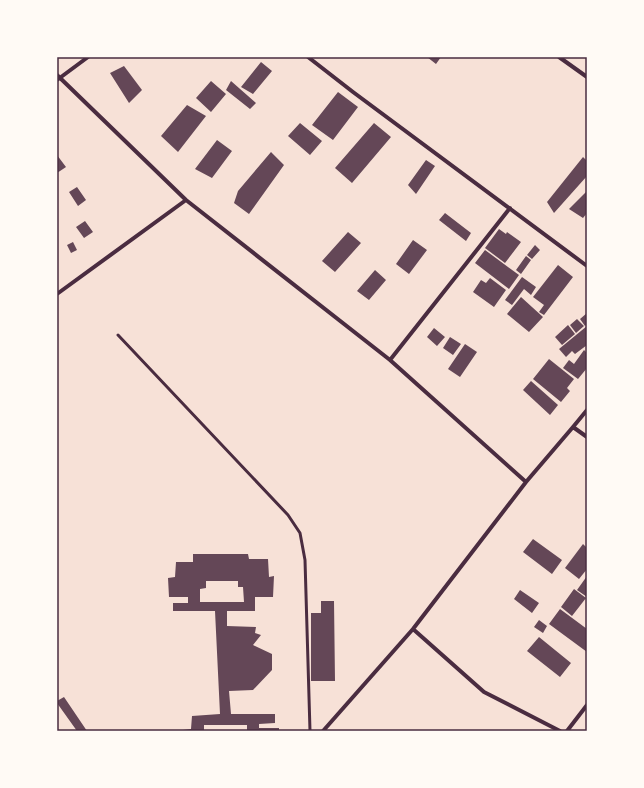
<svg xmlns="http://www.w3.org/2000/svg" width="644" height="788" font-family="'PT Sans',sans-serif">
  <rect width="100%" height="100%" fill="#f7e1d7"/>
  <!-- building -->
  <path fill="#644757" fill-rule="evenodd" d="M427,57H441L436,64Z
    M261,62L272,71L253,94L241,87Z
    M124,66L142,90L129,103L110,73Z
    M211,81L226,94L211,112L196,98Z
    M231,81L256,103L250,109L226,90Z
    M338,92L358,107L333,140L312,125Z
    M187,105L206,116L178,152L161,136Z
    M300,123L322,141L310,155L288,136Z
    M374,123L391,137L352,183L335,168Z
    M217,140L232,151L212,178L195,169Z
    M271,152L284,165L249,214L234,203L238,191Z
    M57,155L66,167L57,173Z
    M583,157L587,161V176L554,213L547,202Z
    M426,160L435,166L416,194L408,185Z
    M77,187L86,200L78,206L69,192Z
    M587,191V213L583,218L569,209Z
    M445,213L471,233L466,241L439,220Z
    M85,221L93,232L84,238L76,227Z
    M499,229L506,234L507,232L521,242L505,263L485,248Z
    M348,232L361,243L335,272L322,261Z
    M413,240L427,250L409,274L396,264Z
    M73,242L77,250L71,253L67,245Z
    M535,245L540,250L532,259L527,255Z
    M485,250L519,275L509,289L475,263Z
    M526,256L531,260L521,274L516,270Z
    M558,265L573,277L544,315L539,312L544,305L533,297Z
    M375,270L386,280L369,300L357,291Z
    M522,277L536,287L531,295L524,289L512,305L505,300Z
    M490,278L506,290L494,307L473,292L481,280L486,283Z
    M521,297L543,317L529,332L507,314Z
    M587,313V324L585,326L580,319Z
    M577,319L584,326L576,333L570,325Z
    M568,325L575,334L562,345L555,337Z
    M587,326V345L575,354L572,351L566,357L559,349Z
    M434,328L445,337L437,346L427,337Z
    M450,337L461,344L453,355L443,348Z
    M465,344L477,352L460,377L448,369Z
    M584,350L587,353V368L578,379L563,368L569,360L574,364Z
    M549,359L574,379L567,388L570,391L561,402L533,379Z
    M531,381L558,405L550,415L523,390Z
    M533,539L562,560L552,574L523,552Z
    M583,544L587,548V569L579,579L565,568Z
    M193,554H248L249,559H268L269,577L274,576L273,597H255V611H227V626L256,627L255,633L261,635L253,645L272,654V670L253,690L229,691L231,714H275V723L259,724V728H279V731H247V725H204V731H183V730L191,729L192,716L220,714L215,611H173V603H188V597H169L168,578L175,577L176,562H193ZM206,581H238V587H243L244,602H200V589L206,588Z
    M587,576V597L577,590Z
    M574,589L586,598L572,616L561,607Z
    M520,590L539,603L532,613L514,599Z
    M321,601H334L335,681H311V613H321Z
    M560,609L587,629V652L549,624Z
    M539,620L547,626L543,633L534,627Z
    M539,637L571,663L560,677L527,651Z
    M64,697L87,731H77L57,703V701Z"/>
  <g fill="none" stroke-linecap="round" stroke-linejoin="round">
    <!-- service -->
    <path stroke="#4a2c40" stroke-width="3" d="M118,335L288,515L300,533L305,560L310,731"/>
    <!-- minor -->
    <path stroke="#4a2c40" stroke-width="4" d="M308,57L353,92L587,266
      M559,57L587,77
      M57,75L186,200L390,360L526,482
      M57,80L88,57
      M57,294L186,200
      M390,360L510,208
      M573,427L587,437
      M413,629L484,692L560,731
      M323,731L413,629L526,482L573,427L587,410
      M567,731L587,705"/>
  </g>
  <!-- border -->
  <rect width="644" height="788" fill="none" stroke="#fffaf5" stroke-width="116"/>
  <rect x="58" y="58" width="528" height="672" fill="none" stroke="#4a2c40" stroke-width="1.5"/>
</svg>
